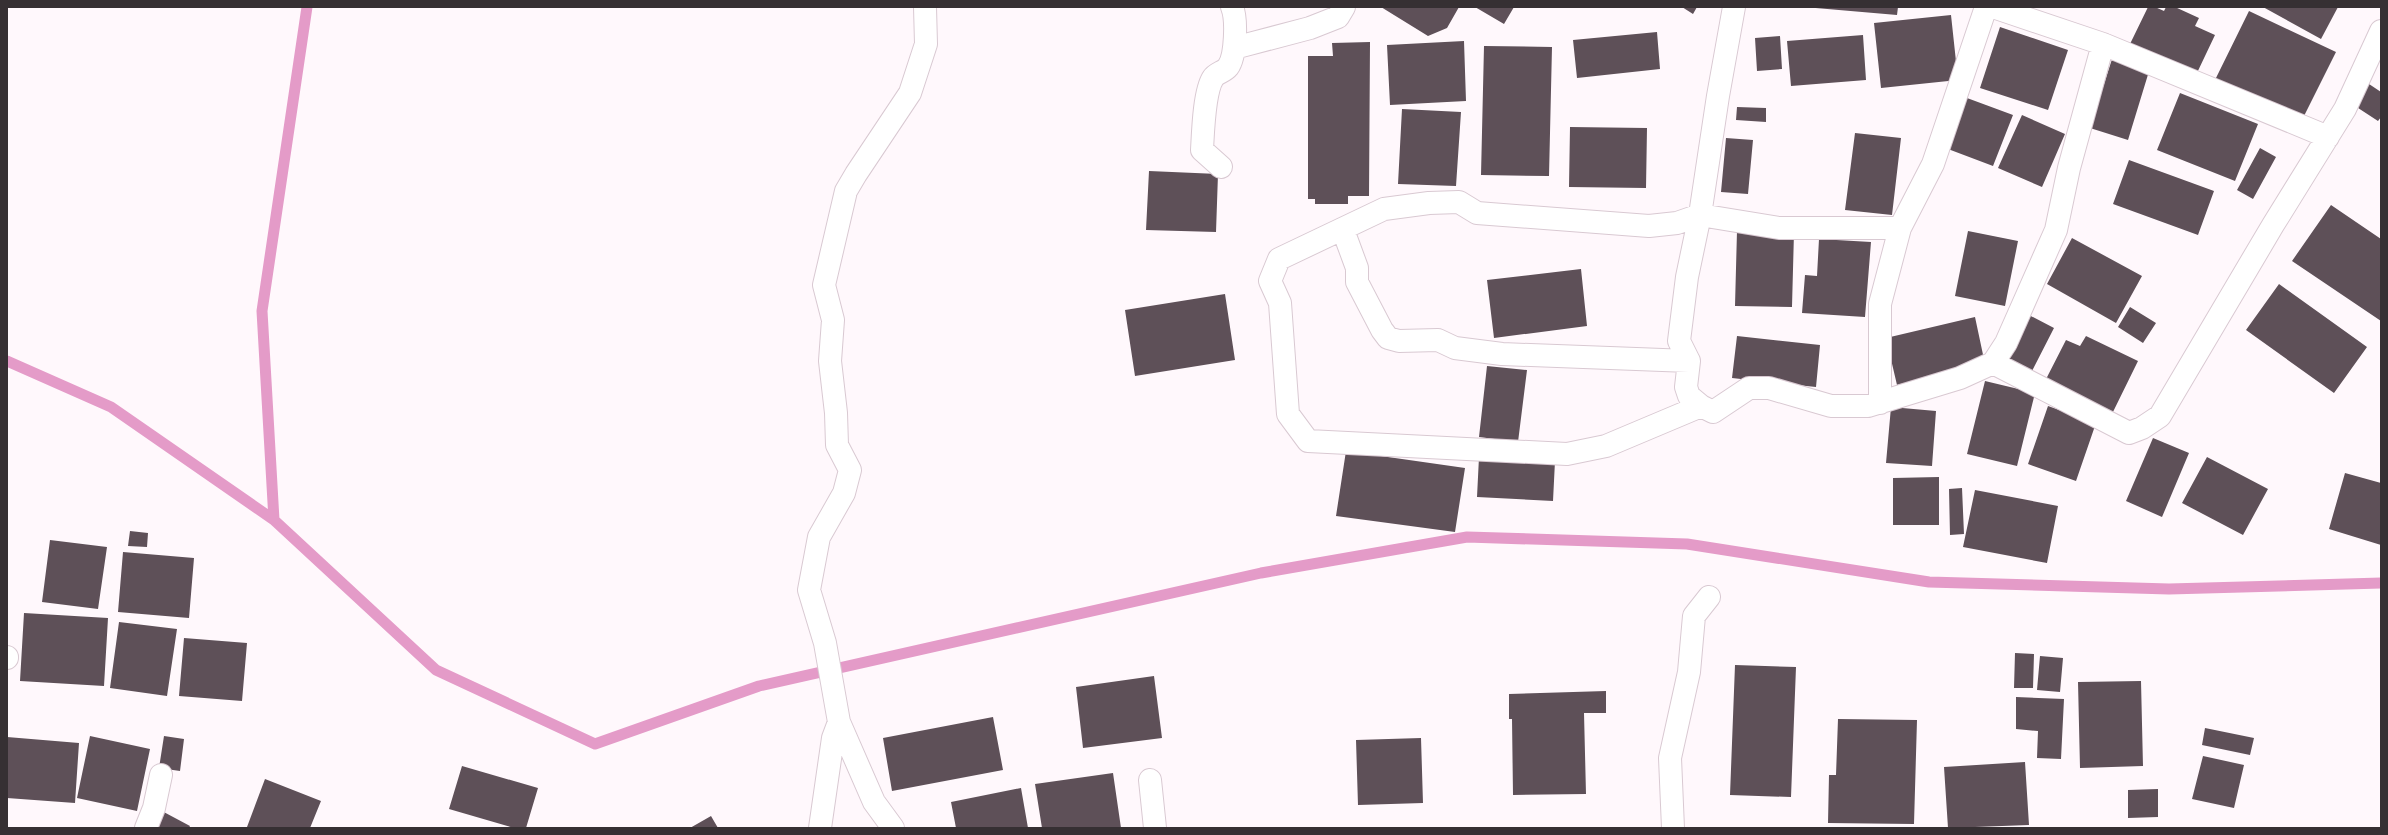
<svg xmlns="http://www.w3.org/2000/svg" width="2388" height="835" font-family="Figtree,sans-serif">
  <rect width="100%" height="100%" fill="#fff8fc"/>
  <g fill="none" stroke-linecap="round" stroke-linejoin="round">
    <!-- stream -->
    <path stroke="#e49bc8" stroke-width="11" d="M7,361L111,407L274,520L436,670L595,744L759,686L1261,573L1467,537L1687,544L1929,582L2169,589L2381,583
      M274,520L262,311L307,7"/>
  </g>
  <!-- building -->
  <path fill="#5e5058" d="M1381,7H1459L1447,28L1428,36Z
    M1475,7H1514L1504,24Z
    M1682,7H1697L1693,14Z
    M1804,7H1898L1897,15Z
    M2148,7H2155L2164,11L2166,7H2175L2199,18L2195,26L2215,35L2196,75L2130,44Z
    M2263,7H2338L2321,39Z
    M2249,11L2336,52L2301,122L2215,80Z
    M1951,15L1958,80L1881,88L1874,23Z
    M2000,27L2068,50L2048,110L1980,88Z
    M1657,32L1660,69L1577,78L1573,40Z
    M1863,35L1866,80L1791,86L1787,41Z
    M1780,36L1782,69L1757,71L1755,38Z
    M1464,41L1466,101L1390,105L1387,45Z
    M1370,42L1369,196H1348V204H1315V199H1308V56H1333L1332,43Z
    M1484,46L1552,47L1549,176L1481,175Z
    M2113,56L2150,68L2128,140L2090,128Z
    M2369,84L2381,92V117L2378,121L2355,106Z
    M2180,93L2258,124L2235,181L2157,150Z
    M1967,98L2013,115L1993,166L1948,149Z
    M1737,107L1766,108V122L1736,120Z
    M1402,109L1461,112L1456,186L1398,184Z
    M2022,115L2065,134L2042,187L1998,168Z
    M1570,127L1647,128L1646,188L1569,187Z
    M1855,133L1901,138L1892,215L1845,210Z
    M1726,138L1753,140L1748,194L1721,192Z
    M2260,148L2276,157L2253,199L2237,190Z
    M2129,160L2214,191L2198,235L2113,204Z
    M1149,171L1218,174L1216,232L1146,230Z
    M2331,205L2381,239V321L2292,261Z
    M1737,231L1794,232L1792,307L1735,306Z
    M1968,231L2018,241L2005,306L1955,296Z
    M2072,238L2142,276L2116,323L2047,284Z
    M1819,239L1871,242L1865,317L1802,313L1805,275L1817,276Z
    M1581,269L1587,326L1494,338L1487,280Z
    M2279,284L2367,347L2334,393L2246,330Z
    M1225,294L1235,360L1135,376L1125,310Z
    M2130,307L2156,323L2143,343L2118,327Z
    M2027,314L2054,328L2030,375L2003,361Z
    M1975,317L1985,364L1897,385L1886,338Z
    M1737,336L1820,345L1816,387L1732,378Z
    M2086,336L2138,361L2110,418L2043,385L2066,340L2080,346Z
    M1487,366L1527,370L1518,442L1479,437Z
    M1985,381L2035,393L2017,466L1967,454Z
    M2048,406L2096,423L2076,481L2028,464Z
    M1891,407L1936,411L1932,466L1886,463Z
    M2153,438L2189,453L2162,517L2126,501Z
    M1346,451L1465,468L1455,532L1336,516Z
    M1479,457L1555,461L1553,501L1477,497Z
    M2207,457L2268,489L2243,535L2182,503Z
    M2345,473L2381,483V545L2329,529Z
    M1939,477V525H1893V478Z
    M1962,488L1964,534L1950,535L1949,489Z
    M1975,490L2058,506L2047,563L1963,547Z
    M130,531L148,533L147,547L128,546Z
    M50,540L107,547L98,609L42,602Z
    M123,552L194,558L189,618L118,612Z
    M24,613L108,618L104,686L20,681Z
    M119,622L177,629L167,696L110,688Z
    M184,638L247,643L242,701L179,696Z
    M2015,653L2034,654L2033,688H2014Z
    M2040,656L2063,658L2060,692L2037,690Z
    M1735,665L1796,667L1791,797L1730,795Z
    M1154,676L1162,738L1083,748L1076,687Z
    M2141,681L2143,766L2080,768L2078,682Z
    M1606,691V713H1584L1586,794L1513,795L1512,719H1509V694Z
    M2016,697L2064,699L2061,759L2037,758L2038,731L2016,729Z
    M993,717L1003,770L892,791L883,738Z
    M1838,719L1917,720L1914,824L1828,823L1829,775H1836Z
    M2205,728L2254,738L2250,755L2202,745Z
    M90,736L150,749L137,811L77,798Z
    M164,736L184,739L180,771L159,768Z
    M7,737L79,743L75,803L7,798Z
    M1421,738L1423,803L1358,805L1356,740Z
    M2203,756L2244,765L2234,808L2192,799Z
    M2025,762L2029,825L1948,828L1944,767Z
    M462,766L538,788L526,828H514L449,809Z
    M1113,773L1121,828H1042L1035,784Z
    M265,779L321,801L310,828L247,827Z
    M1021,788L1028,828H956L951,802Z
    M2158,789V817L2128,818V790Z
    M160,810L190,826L189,828H151Z
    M711,816L718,828H690Z"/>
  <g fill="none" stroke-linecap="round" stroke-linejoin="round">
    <!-- minor casing -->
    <g stroke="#d9c9d2" stroke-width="24">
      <path id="minor" d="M1734,7L1718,96L1700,215L1687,277L1679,341L1689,361L1686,387L1689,396L1701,406L1713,412L1749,388H1769L1831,406H1868L1960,378L1993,363L2006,343L2056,230L2069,168L2103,44
        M1993,7L2103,44L2328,137
        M1234,48L1310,28L1338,17L1344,7
        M1221,167L1202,150C1203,133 1204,92 1213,78C1216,73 1224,72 1228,67C1236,56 1237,19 1232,7
        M1343,230L1357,268V282L1382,330L1388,338L1399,341L1438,340L1455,348L1502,354L1689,361
        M1993,363L2129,433L2142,428L2160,416L2273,225L2345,109L2381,31
        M1880,403V304L1900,228L1933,164L1986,7
        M1701,406L1606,446L1567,454L1308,441L1288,414L1280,303L1270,281L1279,259L1384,209L1429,203L1459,202L1477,213L1649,226L1677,223L1700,215L1779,228H1900
        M7,657V658
        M1150,780L1155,828
        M146,828L154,808L161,775
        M820,828L833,738L839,722
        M893,828L874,802L839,722L825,643L809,590L819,537L844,493L850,470L837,445L836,413L830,361L833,320L824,285L846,191L856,174L910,93L926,44L925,7
        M1673,828L1670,758L1689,672L1694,616L1709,597"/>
    </g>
    <!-- minor -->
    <use href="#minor" stroke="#fff" stroke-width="22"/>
  </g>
  <!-- border -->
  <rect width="2388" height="835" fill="none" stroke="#363033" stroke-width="16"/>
</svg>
